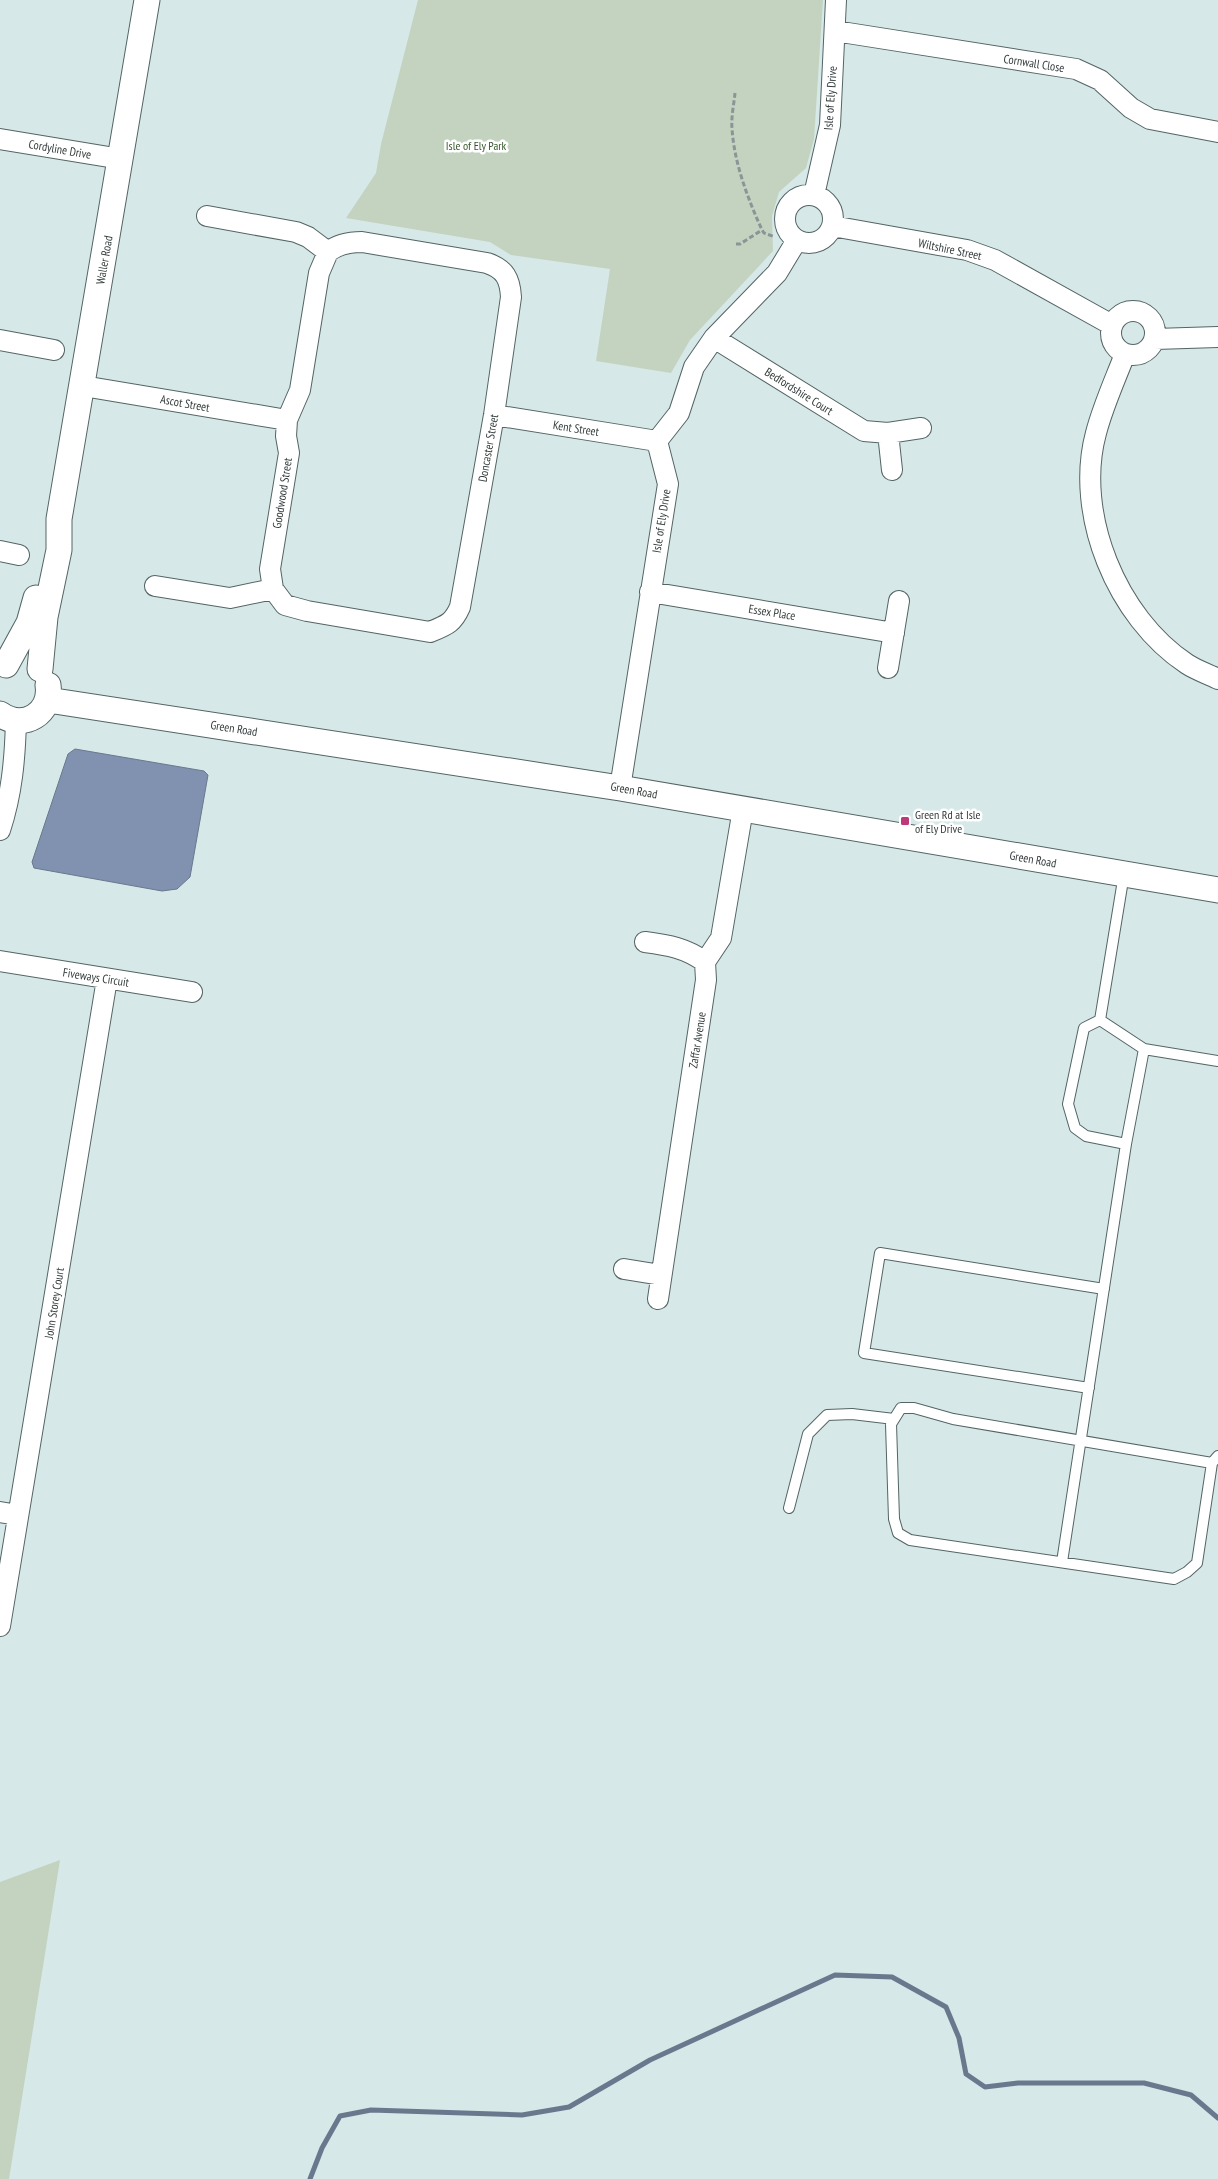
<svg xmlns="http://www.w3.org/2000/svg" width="1218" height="2179" font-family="'PT Sans Narrow',sans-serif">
  <rect width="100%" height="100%" fill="#d6e8e8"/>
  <!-- green -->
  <path fill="#c4d3c0" d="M418,0H823L814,139L806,168L779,192L772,216L773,251L690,340L671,373L596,361L610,269L511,255L490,242L346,218L376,173L381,144Z
    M60,1860L9,2179H0V1882Z"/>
  <!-- water -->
  <path fill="#8092b0" stroke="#6a788e" d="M75,749L204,771L208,775L190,877L177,889L162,891L34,868L32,862L68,754Z"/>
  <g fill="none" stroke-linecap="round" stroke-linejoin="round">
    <!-- stream -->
    <path stroke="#6a788e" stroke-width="5" d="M310,2179L322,2148L340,2116L371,2110L522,2115L569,2107L650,2060L835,1975L892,1977L946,2007L959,2038L966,2074L985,2087L1018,2083H1144L1191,2095L1218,2118"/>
    <!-- service casing -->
    <g stroke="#546464" stroke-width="12">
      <path id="service" d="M1100,1020L1124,874
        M1126,1144L1086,1136L1075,1128L1068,1104L1084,1028L1100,1020L1144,1049L1218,1061
        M1089,1388L864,1353L880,1253L1104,1289
        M1212,1463L953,1419L914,1408H901L891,1424L894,1519L898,1533L910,1540L1174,1579L1187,1572L1197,1563L1212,1463L1218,1456
        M789,1508L808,1434L827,1415L852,1414L894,1419
        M1062,1562L1126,1144L1144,1049"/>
    </g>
    <!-- minor casing -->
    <g stroke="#546464" stroke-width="22">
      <path id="minor" d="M835,31L1076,69L1100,80L1131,108L1150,119L1218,132
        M0,139L121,159
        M785 219a24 24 0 1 1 48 0a24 24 0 1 1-48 0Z
        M814,195L830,125L836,0
        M832,226L967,250L995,260L1112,325
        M1111 333a22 22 0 1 1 44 0a22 22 0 1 1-44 0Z
        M714,338L864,431L888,433
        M1155,339L1218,337
        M0,340L54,350
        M1125,354C1115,380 1103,406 1096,433C1074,514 1117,618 1187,664C1196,670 1208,674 1218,679
        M83,386L287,420
        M494,415L657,441
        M892,470L888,433L921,428
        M0,551L19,555
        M155,586L230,598L273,589L285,605L307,611L430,632C447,625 453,623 460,607L494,415L511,297C510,279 505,269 487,263L362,242C349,242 338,244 328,252L308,237L296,232L207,216
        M273,589L270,569L289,453L286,436L287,420L300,390L319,273L328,252
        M650,592L894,633
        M888,668L899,601
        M620,788L668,484L657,441L679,413L694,367L714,338L777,273L797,240
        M0,830C12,794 15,758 16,721
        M645,942C668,945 686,948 705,962
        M0,961L192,992
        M624,1269L661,1275
        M658,1299L706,980L705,962L721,938L743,809
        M0,1512L18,1515
        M0,1626L107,979"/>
    </g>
    <!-- tertiary casing -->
    <g stroke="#546464" stroke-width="27">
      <path id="tertiary" d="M6,665L29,623L36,598
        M40,669L45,617L59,550V519L147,0
        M48,700L620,788L1218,890
        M0,714C24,731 52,713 48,685"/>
    </g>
    <!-- path -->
    <path stroke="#899596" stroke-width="3" stroke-dasharray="5 2.5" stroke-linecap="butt" d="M735,93C734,104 731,117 732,128C734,163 748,199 762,230L764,233L775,237
      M736,244H740L762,230"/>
    <!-- service -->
    <use href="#service" stroke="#fff" stroke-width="10"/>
    <!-- minor -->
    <use href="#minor" stroke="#fff" stroke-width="20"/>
    <!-- tertiary -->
    <use href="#tertiary" stroke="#fff" stroke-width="25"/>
  </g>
  <!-- markers -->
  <rect fill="#be397c" stroke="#fff" stroke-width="2" x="900" y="816" width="10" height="10" rx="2.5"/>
  <g text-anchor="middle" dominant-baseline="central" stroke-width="5" stroke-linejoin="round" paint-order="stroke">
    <!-- street labels -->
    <g font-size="12" fill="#353c3d" stroke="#fff">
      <text transform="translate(1034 63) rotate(9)">Cornwall Close</text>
      <text transform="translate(830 98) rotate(-86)">Isle of Ely Drive</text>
      <text transform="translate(60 149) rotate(10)">Cordyline Drive</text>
      <text transform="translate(950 249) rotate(12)">Wiltshire Street</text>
      <text transform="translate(104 260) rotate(-80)">Waller Road</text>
      <text transform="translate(799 391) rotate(32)">Bedfordshire Court</text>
      <text transform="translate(185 403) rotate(10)">Ascot Street</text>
      <text transform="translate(576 428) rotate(9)">Kent Street</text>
      <text transform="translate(488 448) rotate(-80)">Doncaster Street</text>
      <text transform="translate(282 493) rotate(-81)">Goodwood Street</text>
      <text transform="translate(661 521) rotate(-81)">Isle of Ely Drive</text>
      <text transform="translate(772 612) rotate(9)">Essex Place</text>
      <text transform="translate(234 728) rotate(9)">Green Road</text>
      <text transform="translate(634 790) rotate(10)">Green Road</text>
      <text transform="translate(1033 859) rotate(10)">Green Road</text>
      <text transform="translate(96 977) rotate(9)">Fiveways Circuit</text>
      <text transform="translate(697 1040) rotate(-81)">Zaffar Avenue</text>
      <text transform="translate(54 1303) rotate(-81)">John Storey Court</text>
    </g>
    <!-- park labels -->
    <g font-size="12" fill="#38592d" stroke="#fff">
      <text x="476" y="145">Isle of Ely Park</text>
    </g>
    <!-- poi labels -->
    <g font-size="12" fill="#353c3d" stroke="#fff" text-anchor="start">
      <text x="915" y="814">Green Rd at Isle<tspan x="915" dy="14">of Ely Drive</tspan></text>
    </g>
  </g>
</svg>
